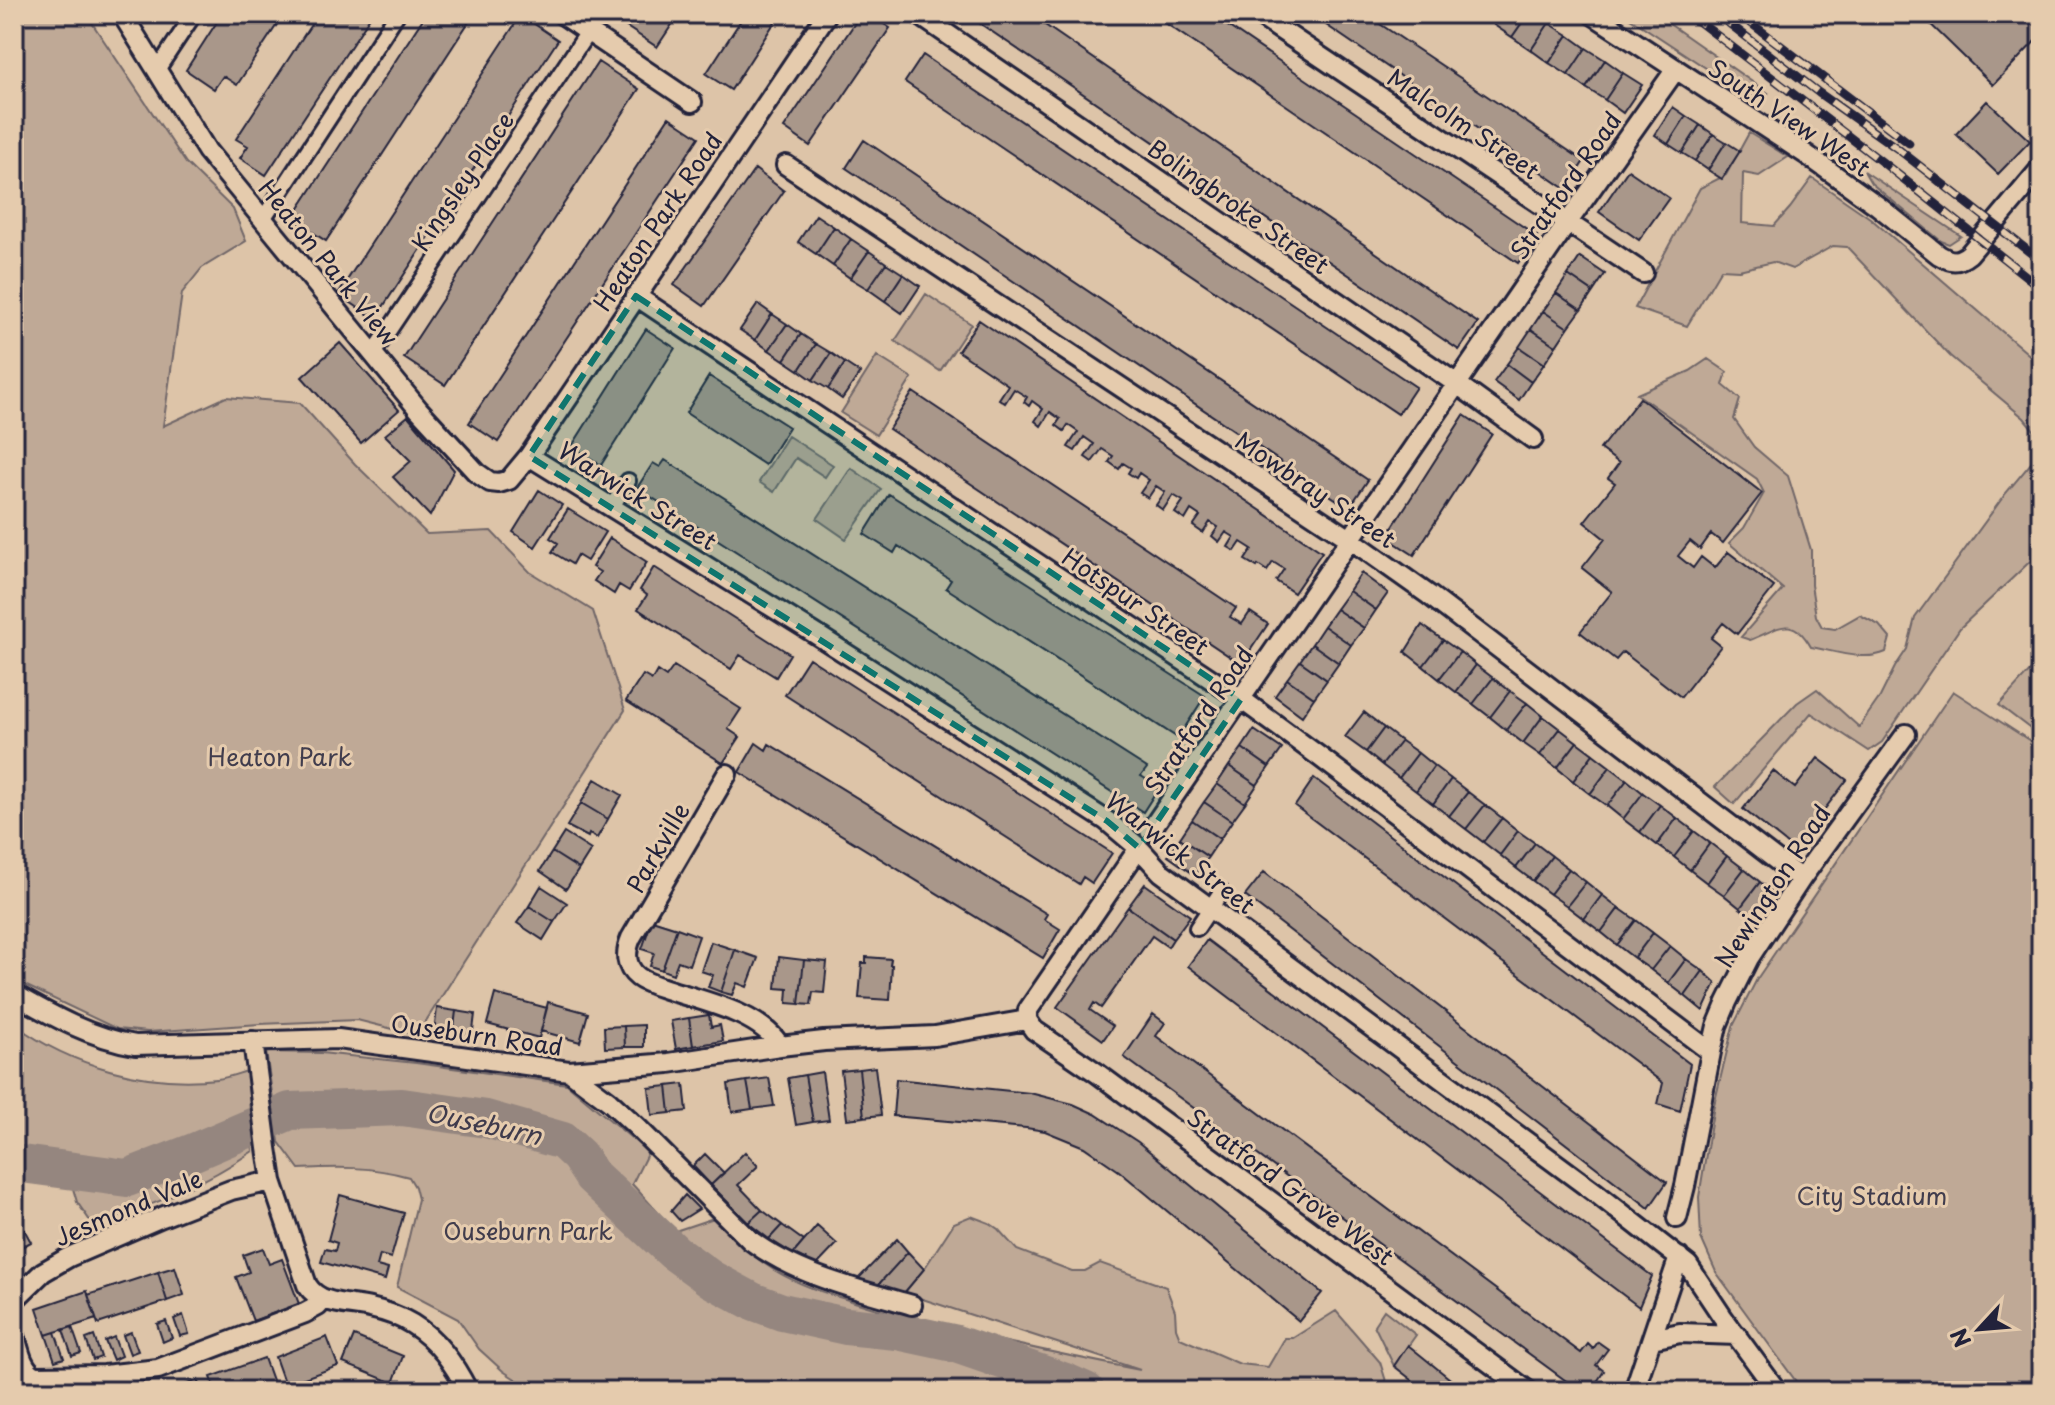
<svg xmlns="http://www.w3.org/2000/svg" width="2055" height="1405" font-family="'Playpen Sans',sans-serif">
  <rect width="100%" height="100%" fill="#ddc4a8"/>
  <filter id="ink" filterUnits="userSpaceOnUse"><feTurbulence type="fractalNoise" baseFrequency=".0125" numOctaves="2"/><feDisplacementMap in="SourceGraphic" scale="16" xChannelSelector="R" yChannelSelector="G"/><feConvolveMatrix kernelMatrix="1 2 1 2 8 2 1 2 1" color-interpolation-filters="sRGB"/></filter>
  <g filter="url(#ink)">
    <!-- green -->
    <path fill="#bfa996" stroke="#706668" stroke-width="2" d="M14,14H86L186,163L233,209L246,241L202,268L182,293L163,426L226,397L300,403L355,464L427,534L491,531L530,572L593,611L625,710L417,1035L357,1020L260,1024L148,1032L117,1029L14,980Z
      M1624,14H1655L1768,93L1756,101Z
      M1749,133L1788,157L1759,176L1743,173L1742,223L1774,226L1790,208L1812,178L1870,218L2041,365V439L2024,418L1950,356L1847,247L1833,246L1792,269L1773,262L1739,270L1721,269L1687,326L1635,308L1700,188L1726,175Z
      M1864,171L1961,236L1949,244L1941,241L1871,183Z
      M926,294L971,324L940,371L895,341Z
      M877,356L912,378L876,435L841,413Z
      M1708,359L1727,372L1723,385L1740,399L1734,419L1754,447L1788,476L1811,550V585L1816,616L1822,627L1835,629L1860,615L1879,625L1890,638L1886,652C1864,662 1834,651 1811,647C1791,612 1778,630 1750,640L1741,637L1783,589L1729,543L1744,528L1764,493L1757,479L1637,394L1690,371Z
      M788,436L833,465L825,477L796,458L774,492L759,482Z
      M2041,445V551L1960,628L1882,742L1869,751L1811,713L1734,804L1715,787L1797,703L1817,689L1859,727L1880,697L1895,667L1907,649L1915,618L2006,493L2032,462Z
      M851,468L881,489L846,539L817,519Z
      M2041,659V737L1999,705Z
      M1953,691L2041,748V1391H1803L1716,1272L1701,1238L1699,1197L1714,1105L1733,1026L1757,979Z
      M14,1024C71,1066 146,1087 217,1079C227,1078 237,1074 247,1071L253,1151C203,1185 151,1207 93,1225L77,1202L63,1155L14,1152Z
      M266,1052L321,1053L416,1063L567,1084L648,1152L632,1184L675,1231L714,1218C733,1236 751,1256 774,1270C805,1289 843,1298 877,1309C964,1334 1052,1353 1140,1370L904,1293L924,1269L954,1223L971,1216L989,1223L998,1229L1017,1250L1072,1271H1085L1100,1263L1166,1287L1175,1311L1176,1328L1180,1338L1240,1364L1268,1367L1285,1338H1293L1336,1311L1380,1362L1389,1391H534L503,1371L479,1349L458,1319L397,1287L418,1199L415,1187L409,1177C371,1166 338,1167 299,1169L279,1142Z
      M1384,1310L1416,1335L1394,1366L1374,1325Z"/>
    <g fill="none" stroke-linecap="round" stroke-linejoin="round">
      <!-- river -->
      <path stroke="#95867f" stroke-width="38" d="M14,1163L127,1178L194,1152L290,1111L402,1107L486,1119L563,1141L579,1156L592,1176L674,1252L711,1279L752,1301L782,1312L846,1326L897,1331L953,1343L1068,1383L1086,1391"/>
    </g>
    <!-- building -->
    <path fill="#a9978a" stroke="#22223b" stroke-width="2" d="M222,14H284L237,85L223,76L214,89L186,70Z
      M318,14H372L266,175L240,158L248,146L236,139Z
      M426,14H474L326,241L292,219Z
      M607,14H673L677,17L657,47Z
      M745,14H780L731,90L706,74Z
      M861,14H869L890,28L810,146L784,128Z
      M966,14H1029L1478,323L1459,350Z
      M1152,14H1210L1537,236L1518,263Z
      M1310,14H1365L1584,161L1566,189Z
      M1501,14H1528L1512,37L1494,25Z
      M1528,14H1536L1549,23L1531,50L1512,37Z
      M1920,14H2040L2041,35L1993,85Z
      M521,15L558,40L375,319L338,294Z
      M1549,23L1568,35L1549,63L1531,50Z
      M1568,35L1586,48L1568,75L1549,63Z
      M1586,48L1605,60L1586,88L1568,75Z
      M923,55L1416,387L1398,414L905,82Z
      M1605,60L1623,73L1605,100L1586,88Z
      M598,62L639,89L445,385L404,358Z
      M1623,73L1642,85L1623,113L1605,100Z
      M1987,101L2030,141L1998,174L1956,134Z
      M1673,107L1686,116L1668,144L1655,135Z
      M1686,116L1700,125L1682,153L1668,144Z
      M669,117L699,137L498,442L469,423Z
      M1700,125L1713,134L1695,161L1682,153Z
      M1713,134L1726,142L1708,170L1695,161Z
      M864,140L1368,480L1349,508L846,168Z
      M1726,142L1740,151L1722,179L1708,170Z
      M755,169L784,191L704,306L674,285Z
      M1628,170L1669,198L1639,240L1599,212Z
      M816,215L834,227L816,254L798,242Z
      M834,227L851,239L833,266L816,254Z
      M851,239L869,251L850,278L833,266Z
      M869,251L886,263L868,289L850,278Z
      M1580,257L1605,274L1593,292L1568,275Z
      M886,263L903,274L885,301L868,289Z
      M903,274L920,286L902,313L885,301Z
      M1568,275L1593,292L1581,310L1556,293Z
      M1556,293L1581,310L1568,328L1543,311Z
      M758,304L772,314L755,340L740,330Z
      M1543,311L1568,328L1556,346L1531,329Z
      M772,314L787,324L769,350L755,340Z
      M979,320L1322,552L1294,593L1276,581L1284,569L1273,562L1267,571L1258,565L1257,567L1245,560L1252,549L1241,542L1235,551L1228,547L1234,537L1226,532L1219,542L1212,536L1218,527L1210,522L1203,533L1193,526L1200,516L1191,510L1185,520L1175,513L1183,501L1173,495L1163,510L1156,505L1165,492L1156,486L1148,498L1140,493L1149,480L1139,473L1136,478L1128,473L1131,468L1123,463L1119,469L1109,462L1113,456L1102,449L1092,462L1085,457L1094,444L1084,437L1075,451L1068,447L1078,432L1068,425L1064,431L1056,425L1060,419L1050,412L1041,426L1035,421L1043,409L1032,401L1029,406L1024,402L1027,397L1014,389L1005,403L999,399L1008,385L958,351Z
      M787,324L801,334L784,360L769,350Z
      M646,329L675,348L601,465L572,446Z
      M1531,329L1556,346L1544,364L1519,347Z
      M801,334L816,344L799,370L784,360Z
      M340,343L399,410L361,443L302,377Z
      M816,344L831,353L813,380L799,370Z
      M1519,347L1544,364L1531,382L1507,364Z
      M831,353L845,363L828,389L813,380Z
      M845,363L860,373L842,399L828,389Z
      M1507,364L1531,382L1519,400L1494,382Z
      M709,376L789,427L765,465L686,413Z
      M913,392L1236,608L1230,617L1242,624L1250,612L1268,624L1241,664L889,429Z
      M1640,398L1762,493L1723,543L1711,534L1700,549L1690,541L1678,556L1693,568L1701,557L1715,568L1728,552L1774,587L1737,634L1723,623L1711,638L1721,646L1681,697L1623,652L1616,660L1580,632L1612,592L1582,568L1605,539L1584,522L1615,483L1608,478L1619,463L1600,449Z
      M1464,415L1492,434L1414,555L1386,537Z
      M408,416L454,470L430,516L393,477L411,461L385,435Z
      M665,460L1147,768L1141,776L1159,787L1143,812L637,488L653,463L660,467Z
      M539,490L562,505L535,547L513,532Z
      M889,494L1205,696L1178,738L946,588L951,580L898,546L894,553L864,534Z
      M568,509L605,532L587,561L577,555L572,564L552,552L558,543L550,538Z
      M610,538L647,562L629,591L619,585L614,594L594,581L600,572L592,567Z
      M654,567L790,654L776,677L740,655L731,669L638,609L647,595L640,590Z
      M1361,573L1388,593L1376,610L1349,591Z
      M1349,591L1376,610L1364,628L1336,609Z
      M1336,609L1364,628L1351,645L1324,626Z
      M1422,625L1443,640L1423,666L1405,652Z
      M1324,626L1351,645L1339,663L1312,644Z
      M1443,640L1460,652L1439,679L1423,666Z
      M1312,644L1339,663L1327,680L1300,661Z
      M1460,652L1476,665L1456,692L1439,679Z
      M809,658L1112,853L1092,883L1083,877L1079,884L785,695Z
      M1300,661L1327,680L1314,698L1287,679Z
      M1476,665L1493,678L1473,704L1456,692Z
      M674,666L741,709L728,729L740,737L723,763L626,701L643,675L652,680L657,671L666,677Z
      M1493,678L1510,691L1490,717L1473,704Z
      M1287,679L1314,698L1302,716L1275,696Z
      M1510,691L1527,703L1506,730L1490,717Z
      M1527,703L1543,716L1523,743L1506,730Z
      M1364,712L1384,728L1366,752L1345,737Z
      M1543,716L1560,729L1540,755L1523,743Z
      M1384,728L1401,741L1382,765L1366,752Z
      M1560,729L1577,742L1557,768L1540,755Z
      M1254,730L1282,749L1269,767L1242,748Z
      M1401,741L1418,753L1399,778L1382,765Z
      M1577,742L1593,754L1573,781L1557,768Z
      M756,743L766,750L769,744L1047,914L1044,919L1060,929L1043,958L739,772Z
      M1242,748L1269,767L1257,785L1229,766Z
      M1418,753L1434,766L1416,791L1399,778Z
      M1593,754L1610,767L1590,794L1573,781Z
      M1818,758L1847,780L1821,814L1824,817L1797,852L1743,809L1773,771L1795,788Z
      M1229,766L1257,785L1245,803L1217,784Z
      M1434,766L1451,779L1433,804L1416,791Z
      M1610,767L1627,780L1607,806L1590,794Z
      M1314,778L1690,1064L1680,1111L1658,1104L1663,1083L1295,806Z
      M595,779L622,795L608,819L581,803Z
      M1451,779L1468,792L1449,816L1433,804Z
      M1627,780L1643,793L1623,819L1607,806Z
      M1217,784L1245,803L1232,821L1204,802Z
      M1468,792L1485,805L1466,829L1449,816Z
      M1643,793L1660,805L1640,832L1623,819Z
      M1204,802L1232,821L1220,839L1192,820Z
      M581,803L608,819L597,838L589,834L588,837L567,826Z
      M1485,805L1502,818L1483,842L1466,829Z
      M1660,805L1677,818L1657,845L1640,832Z
      M1502,818L1518,831L1500,855L1483,842Z
      M1677,818L1694,831L1674,857L1657,845Z
      M1192,820L1220,839L1208,857L1180,838Z
      M1518,831L1535,843L1516,868L1500,855Z
      M1694,831L1710,843L1690,870L1674,857Z
      M564,833L591,850L579,869L552,852Z
      M1180,838L1208,857L1195,875L1168,856Z
      M1535,843L1552,856L1533,881L1516,868Z
      M1710,843L1727,856L1707,883L1690,870Z
      M552,852L579,869L566,889L540,871Z
      M1552,856L1569,869L1550,894L1533,881Z
      M1727,856L1744,869L1724,895L1707,883Z
      M1569,869L1586,882L1567,906L1550,894Z
      M1744,869L1760,882L1740,908L1724,895Z
      M1264,872L1667,1182L1649,1208L1245,896Z
      M1586,882L1602,895L1584,919L1567,906Z
      M1760,882L1776,894L1757,921L1740,908Z
      M1145,884L1190,916L1173,939L1128,907Z
      M541,886L567,903L554,922L529,906Z
      M1602,895L1619,908L1601,932L1584,919Z
      M529,906L554,922L543,940L517,923Z
      M1128,907L1173,939L1168,947L1152,936L1101,1008L1094,1003L1090,1010L1113,1026L1103,1040L1057,1007Z
      M1619,908L1636,920L1617,945L1601,932Z
      M652,920L677,928L662,970L650,966L654,953L642,949Z
      M1636,920L1653,933L1634,958L1617,945Z
      M677,928L699,936L689,965L678,961L673,974L662,970Z
      M1653,933L1670,946L1651,970L1634,958Z
      M1207,940L1652,1276L1639,1307L1188,966Z
      M711,942L735,950L721,992L708,987L713,975L701,971Z
      M1670,946L1686,959L1668,983L1651,970Z
      M735,950L758,958L747,987L737,983L732,995L721,992Z
      M779,957L804,960L799,1004L787,1003L788,989L776,988Z
      M866,957L891,959L890,965H892L890,1000L859,998L862,963H866Z
      M1686,959L1703,971L1685,996L1668,983Z
      M804,960L827,962L824,993L813,992L811,1005L799,1004Z
      M1703,971L1716,983L1703,1011L1685,996Z
      M495,994L547,1008L539,1038L487,1024Z
      M548,1002L588,1013L580,1042L541,1031Z
      M437,1008L456,1011L453,1035L434,1033Z
      M456,1011L475,1014L472,1038L453,1035Z
      M1153,1014L1165,1023L1156,1036L1581,1353L1588,1344L1593,1349L1598,1342L1608,1349L1596,1365L1604,1371L1591,1391H1580L1124,1057Z
      M709,1015L711,1027L720,1025L723,1041L693,1046L689,1018Z
      M689,1018L693,1046L676,1049L671,1021Z
      M644,1025V1047H625L624,1026Z
      M624,1026L625,1047L605,1048L604,1027Z
      M875,1067L881,1115L864,1117L859,1069Z
      M859,1069L864,1117L847,1119L841,1071Z
      M822,1072L829,1120L813,1122L805,1075Z
      M805,1075L813,1122L796,1125L788,1078Z
      M769,1078L774,1106L752,1109L747,1081Z
      M896,1079L1030,1093L1073,1104L1095,1114L1138,1142L1322,1293L1299,1321L1119,1171L1084,1147L1045,1131L1026,1128L893,1116Z
      M747,1081L752,1109L732,1112L728,1084Z
      M684,1084L687,1111L670,1113L667,1086Z
      M667,1086L670,1113L652,1115L649,1088Z
      M745,1152L758,1166L738,1185L762,1210L748,1223L711,1185Z
      M705,1154L724,1173L711,1185L693,1166Z
      M340,1195L404,1213L391,1258L380,1255L377,1266L388,1269L385,1280L321,1262L325,1249L335,1251L337,1243L328,1240Z
      M685,1195L699,1209L680,1221L671,1211Z
      M762,1210L782,1225L769,1239L748,1223Z
      M14,1211L31,1242L14,1251Z
      M782,1225L804,1241L793,1254L769,1239Z
      M817,1226L837,1244L817,1265L793,1254Z
      M897,1239L908,1252L878,1285L858,1279Z
      M263,1248L269,1264L282,1259L299,1304L253,1321L236,1277L249,1272L243,1255Z
      M908,1252L924,1269L904,1293L878,1285Z
      M175,1267L184,1295L167,1301L158,1272Z
      M158,1272L167,1301L98,1324L88,1295Z
      M87,1291L96,1319L46,1335L37,1308Z
      M183,1315L189,1334L180,1336L174,1319Z
      M166,1321L172,1338L163,1342L157,1324Z
      M72,1327L81,1353L72,1356L63,1330Z
      M55,1332L64,1358L55,1361L46,1335Z
      M131,1332L138,1351L130,1354L123,1335Z
      M94,1336L101,1357L93,1360L86,1339Z
      M354,1336L403,1356L393,1383L343,1363Z
      M114,1337L121,1356L113,1360L105,1341Z
      M327,1337L338,1366L285,1385L275,1357Z
      M1408,1345L1465,1391H1426L1394,1366Z
      M264,1358L274,1386L261,1391H216L211,1377Z
      M198,1380L203,1391H174V1389Z
      M119,1384V1391H22V1389Z"/>
    <g fill="none" stroke-linecap="round" stroke-linejoin="round">
      <!-- pedestrian casing -->
      <g stroke="#22223b" stroke-width="20">
        <path id="pedestrian" d="M157,70L194,14
          M263,219L397,14
          M373,354L588,32
          M611,508L628,481
          M1197,928L1221,892"/>
      </g>
      <!-- minor casing -->
      <g stroke="#22223b" stroke-width="24">
        <path id="minor" d="M122,14L207,151L419,410L477,473L490,482L499,483L509,480L529,456L827,14
          M562,14L692,102
          M918,14L1457,384L1533,439
          M1257,14L1643,273
          M1592,14L1807,155L1878,206L1939,255C1951,262 1958,263 1969,254L2041,168
          M786,165L1350,539L1429,595L1801,879
          M636,296L1241,699L1320,757L1711,1052
          M529,456L814,633L1107,821L1139,848L1161,872L1596,1193L1688,1265L1722,1316L1777,1391
          M727,774L631,938C625,952 625,967 638,977C647,984 661,987 672,991C706,1002 761,1014 780,1046
          M1150,831L1568,222L1676,69
          M14,994C52,1016 92,1038 135,1045L338,1039L569,1071L669,1063L780,1046L824,1041L935,1036L1027,1020
          M1027,1020L1034,1030L1097,1073L1528,1391
          M1027,1020L1028,1010L1139,848
          M253,1041L267,1148L272,1181L307,1285C320,1306 349,1303 370,1308C384,1311 399,1316 412,1324C438,1340 454,1364 468,1391
          M569,1071L609,1101L636,1126L750,1240C796,1275 856,1289 912,1305
          M1677,1218L1685,1186L1711,1052L1717,1026L1727,1002L1749,958L1801,879L1906,734
          M14,1300L43,1272L69,1257L162,1217L231,1190L272,1181
          M14,1333C19,1347 21,1369 36,1376L104,1375L158,1369L305,1313L318,1306L324,1299
          M1652,1339L1680,1333L1737,1335
          M1634,1391L1679,1257"/>
      </g>
      <!-- pedestrian -->
      <use href="#pedestrian" stroke="#e5cbad" stroke-width="14"/>
      <!-- minor -->
      <use href="#minor" stroke="#e5cbad" stroke-width="18"/>
      <!-- rail casing -->
      <g stroke="#22223b" stroke-width="9">
        <path id="rail" d="M1689,14L1886,165L2041,288
          M1717,14L1819,93L1898,149L2041,261
          M1739,14L1909,143"/>
      </g>
      <!-- rail -->
      <use href="#rail" stroke="#e5cbad" stroke-width="6" stroke-dasharray="18" stroke-linecap="butt"/>
    </g>
  </g>
  <!-- marked area -->
  <path fill="#0f766e" fill-opacity="0.2" stroke="#0f766e" stroke-width="6" stroke-dasharray="16 10" stroke-linejoin="round" d="M636,296L1241,699L1139,848L1107,821L529,456Z"/>
  <g text-anchor="middle" dominant-baseline="central" stroke-width="6" stroke-linejoin="round" paint-order="stroke">
    <!-- street labels -->
    <g font-size="24" fill="#22223b" stroke="#e5cbad">
      <text transform="translate(1790 117) rotate(34)">South View West</text>
      <text transform="translate(1464 123) rotate(34)">Malcolm Street</text>
      <text transform="translate(462 181) rotate(-56)">Kingsley Place</text>
      <text transform="translate(1565 185) rotate(-55)">Stratford Road</text>
      <text transform="translate(1239 206) rotate(35)">Bolingbroke Street</text>
      <text transform="translate(657 221) rotate(-56)">Heaton Park Road</text>
      <text transform="translate(329 262) rotate(51)">Heaton Park View</text>
      <text transform="translate(1316 489) rotate(34)">Mowbray Street</text>
      <text transform="translate(638 495) rotate(32)">Warwick Street</text>
      <text transform="translate(1136 601) rotate(34)">Hotspur Street</text>
      <text transform="translate(1198 720) rotate(-56)">Stratford Road</text>
      <text transform="translate(657 847) rotate(-60)">Parkville</text>
      <text transform="translate(1181 852) rotate(38)">Warwick Street</text>
      <text transform="translate(1772 886) rotate(-57)">Newington Road</text>
      <text transform="translate(477 1034) rotate(8)">Ouseburn Road</text>
      <text transform="translate(1291 1186) rotate(36)">Stratford Grove West</text>
      <text transform="translate(128 1207) rotate(-23)">Jesmond Vale</text>
    </g>
    <!-- park labels -->
    <g font-size="24" fill="#413d4d" stroke="#e5cbad">
      <text x="280" y="756">Heaton Park</text>
      <text x="1872" y="1195">City Stadium</text>
      <text x="528" y="1230">Ouseburn Park</text>
    </g>
    <!-- water labels -->
    <g font-size="26" font-style="italic" fill="#3f3b4c" stroke="#e5cbad">
      <text transform="translate(484 1123) rotate(12)">Ouseburn</text>
    </g>
  </g>
  <!-- margin -->
  <rect width="2055" height="1405" fill="none" stroke="#e5cbad" stroke-width="48"/>
  <rect x="24" y="24" width="2007" height="1357" fill="none" stroke="#22223b" stroke-width="3" filter="url(#ink)"/>
  <!-- north arrow -->
  <g transform="translate(1979 1329) rotate(244)" stroke="#e5cbad" stroke-width="6" paint-order="stroke">
  <path d="M0-6L14 30L0 20L-14 30Z" fill="#22223b"/>
  <text y="-12" font-size="22" font-weight="bold" text-anchor="middle" fill="#22223b">N</text>
  </g>
</svg>
